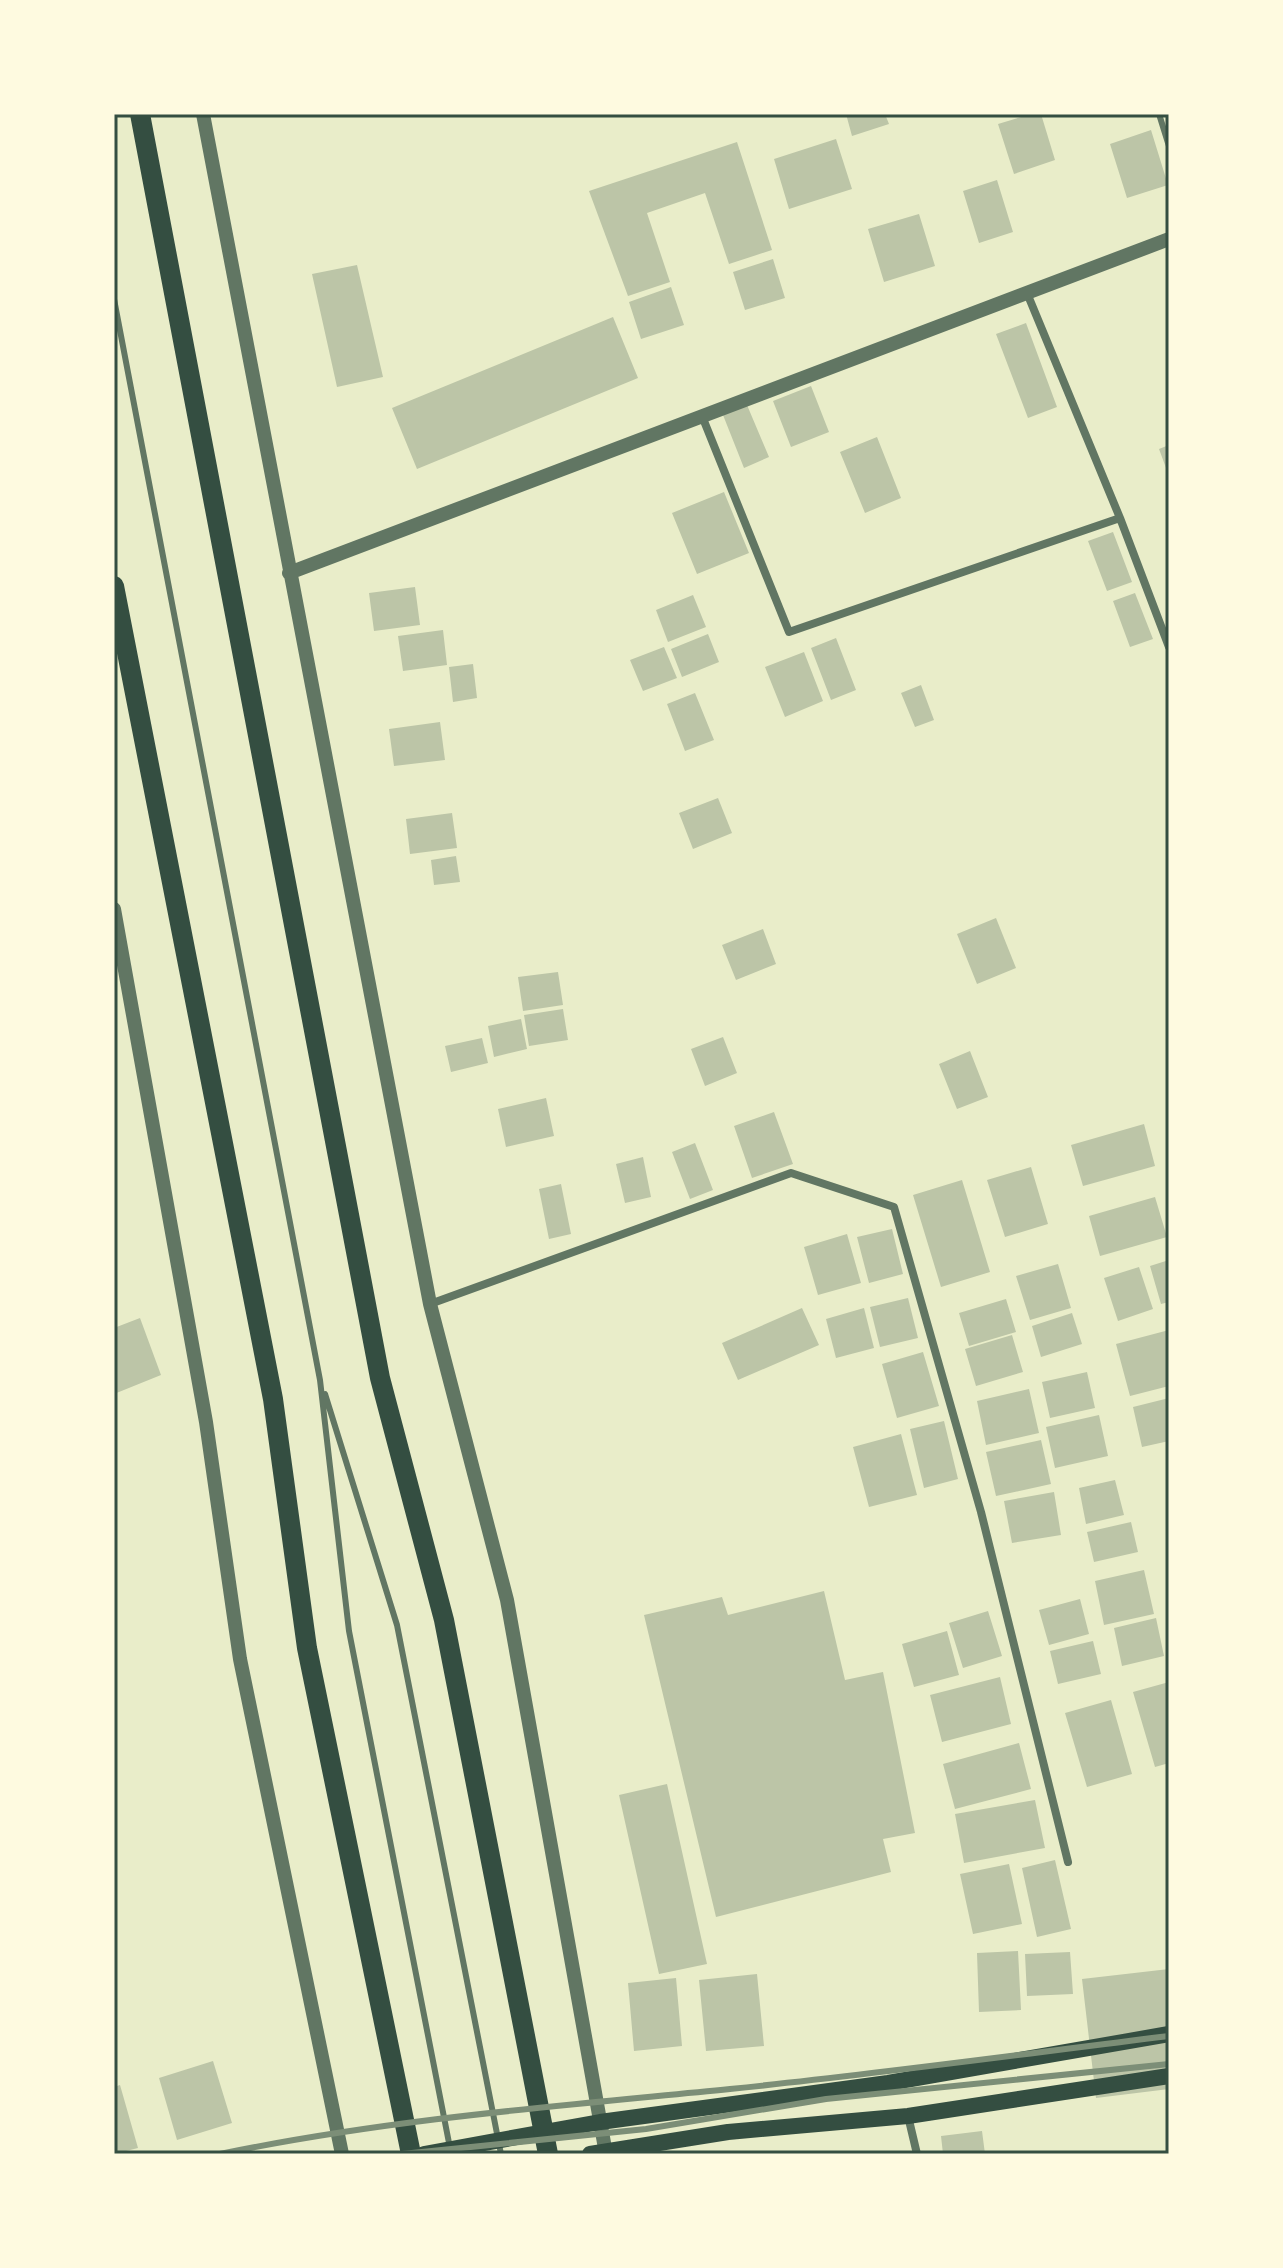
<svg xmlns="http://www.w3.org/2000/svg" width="1283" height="2268" font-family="'Titillium Web',sans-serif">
  <rect width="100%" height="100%" fill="#e9edc9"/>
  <!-- building -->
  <path fill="#bcc5a7" d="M846,114H885L889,124L852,136Z
    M1031,114H1041L1055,160L1014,174L998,124Z
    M1151,130L1168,185L1127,198L1110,144Z
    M836,139L852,189L789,209L774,159Z
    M737,142L772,250L729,264L705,193L647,213L670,282L628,296L589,191Z
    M997,180L1013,232L979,243L963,191Z
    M919,214L935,266L884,282L868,229Z
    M773,259L785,298L745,310L733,272Z
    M357,265L383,377L337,387L312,274Z
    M671,287L684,325L641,339L629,302Z
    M613,317L638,378L417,469L392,408Z
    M1026,323L1057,407L1028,418L996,334Z
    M811,386L829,432L791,447L773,401Z
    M747,405L769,457L744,468L723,415Z
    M877,437L901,498L865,513L840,452Z
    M1169,445V476L1159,449Z
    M724,492L749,553L697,574L672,513Z
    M1113,532L1132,582L1107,591L1088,541Z
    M415,587L420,625L374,631L369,593Z
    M1135,593L1153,639L1130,647L1113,601Z
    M693,595L706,627L668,642L656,610Z
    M443,630L447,665L403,671L398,636Z
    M708,634L719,662L682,677L671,649Z
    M836,638L856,690L831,700L811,648Z
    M664,647L677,678L643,691L630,660Z
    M804,652L823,701L785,717L765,667Z
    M473,664L477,698L453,702L449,667Z
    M921,685L934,720L915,727L901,693Z
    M695,693L714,740L685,751L667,704Z
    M440,722L445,760L394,766L389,729Z
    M718,798L732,833L693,849L679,813Z
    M452,813L457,848L410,854L406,819Z
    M456,856L460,882L434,885L431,860Z
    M996,918L1016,968L977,984L957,934Z
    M763,929L776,964L736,980L722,945Z
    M558,972L563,1005L523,1011L518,977Z
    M563,1009L568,1040L529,1046L524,1015Z
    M521,1019L527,1049L494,1057L488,1026Z
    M723,1037L737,1073L705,1086L691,1049Z
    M482,1038L488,1063L451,1072L445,1046Z
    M970,1051L988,1097L957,1109L939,1064Z
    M546,1098L554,1136L506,1147L498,1109Z
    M774,1112L793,1164L752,1178L734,1126Z
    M1144,1124L1155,1166L1083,1186L1071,1145Z
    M695,1143L713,1190L690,1199L672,1152Z
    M643,1157L651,1197L625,1203L616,1164Z
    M1031,1167L1048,1224L1005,1237L987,1180Z
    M962,1180L990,1272L941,1287L913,1195Z
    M561,1184L571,1234L549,1239L539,1189Z
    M1155,1197L1167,1237L1100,1256L1089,1216Z
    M892,1229L903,1274L869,1283L857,1237Z
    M847,1234L861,1283L818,1295L804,1247Z
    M1169,1260V1302L1161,1304L1150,1266Z
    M1058,1264L1071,1308L1030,1320L1016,1276Z
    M1139,1267L1153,1309L1118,1321L1104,1278Z
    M908,1298L918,1338L880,1347L870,1307Z
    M1006,1299L1016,1332L969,1346L959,1313Z
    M802,1308L819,1345L738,1380L722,1343Z
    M864,1308L874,1348L836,1358L826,1319Z
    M1072,1313L1082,1344L1041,1357L1032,1326Z
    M140,1318L161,1375L114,1394V1328Z
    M1169,1330V1386L1130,1396L1116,1344Z
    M1012,1335L1023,1372L976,1386L965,1349Z
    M923,1352L939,1406L897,1418L882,1364Z
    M1087,1372L1095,1408L1050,1418L1042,1382Z
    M1029,1389L1039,1433L986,1445L977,1401Z
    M1169,1398V1441L1142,1447L1133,1407Z
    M1099,1415L1108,1456L1055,1468L1046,1427Z
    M944,1421L958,1479L924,1488L910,1429Z
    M901,1434L917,1495L869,1507L853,1447Z
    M1041,1440L1051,1484L996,1496L986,1452Z
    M1115,1480L1124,1515L1086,1524L1079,1488Z
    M1054,1492L1061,1535L1012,1543L1004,1501Z
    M1131,1522L1138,1552L1094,1562L1087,1532Z
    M1144,1570L1154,1614L1104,1625L1095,1581Z
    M824,1591L845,1680L883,1672L915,1833L883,1839L891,1872L716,1917L644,1615L722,1597L728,1615Z
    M1080,1599L1089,1634L1049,1645L1039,1610Z
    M988,1611L1002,1656L963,1668L949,1623Z
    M1156,1618L1164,1656L1122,1666L1114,1628Z
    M947,1631L959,1675L914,1687L902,1644Z
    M1093,1641L1101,1674L1058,1684L1050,1651Z
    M1000,1677L1011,1724L942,1742L930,1695Z
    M1169,1682V1763L1155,1767L1133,1692Z
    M1111,1700L1132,1774L1087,1787L1065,1713Z
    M1019,1743L1031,1789L955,1809L943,1764Z
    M667,1784L707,1964L659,1974L619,1795Z
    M1035,1800L1045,1848L964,1863L955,1814Z
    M1055,1860L1071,1929L1037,1937L1022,1868Z
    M1009,1864L1022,1924L973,1934L960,1874Z
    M1018,1951L1021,2010L979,2012L977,1953Z
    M1070,1952L1073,1994L1027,1996L1025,1954Z
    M1169,1969V2089L1096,2098L1082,1979Z
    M757,1974L764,2046L706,2051L699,1980Z
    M676,1978L682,2046L634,2051L628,1983Z
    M213,2061L232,2123L177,2140L159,2078Z
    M120,2085L138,2148L114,2154V2087Z
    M982,2131L985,2154H943L941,2136Z"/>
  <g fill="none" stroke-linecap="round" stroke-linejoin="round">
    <!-- service -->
    <path stroke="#617663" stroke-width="6" d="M1159,114L1169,146
      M114,299L320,1380L349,1631L450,2148
      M325,1394L397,1625L501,2154"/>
    <!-- minor -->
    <path stroke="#617663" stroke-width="8" d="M1027,293L1120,518L1169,647
      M702,416L789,632L1120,518
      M430,1304L791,1173L894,1207L981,1512L1068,1862
      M908,2116L917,2154"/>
    <!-- tertiary -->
    <path stroke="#617663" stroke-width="14" d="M203,114L430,1304L507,1600L606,2154
      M289,573L1169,239
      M114,909L206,1422L240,1659L342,2154"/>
    <!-- secondary -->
    <path stroke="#344e41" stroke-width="16" d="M424,2154L600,2122L888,2083L1169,2034
      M590,2154L728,2132L908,2116L1169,2076"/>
    <!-- primary -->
    <path stroke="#344e41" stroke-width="20" d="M140,114L380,1378L444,1620L548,2154
      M114,586L273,1399L307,1648L411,2154"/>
    <!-- rail -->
    <path stroke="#7c8e77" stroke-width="6" d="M220,2154C389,2119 559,2106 730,2089C877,2074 1023,2054 1169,2036
      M402,2154L646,2129L826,2099L1169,2064"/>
  </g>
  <!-- border -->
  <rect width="1283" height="2268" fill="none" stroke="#fefae0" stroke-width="232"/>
  <rect x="116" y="116" width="1051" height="2036" fill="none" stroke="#344e41" stroke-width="3"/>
</svg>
